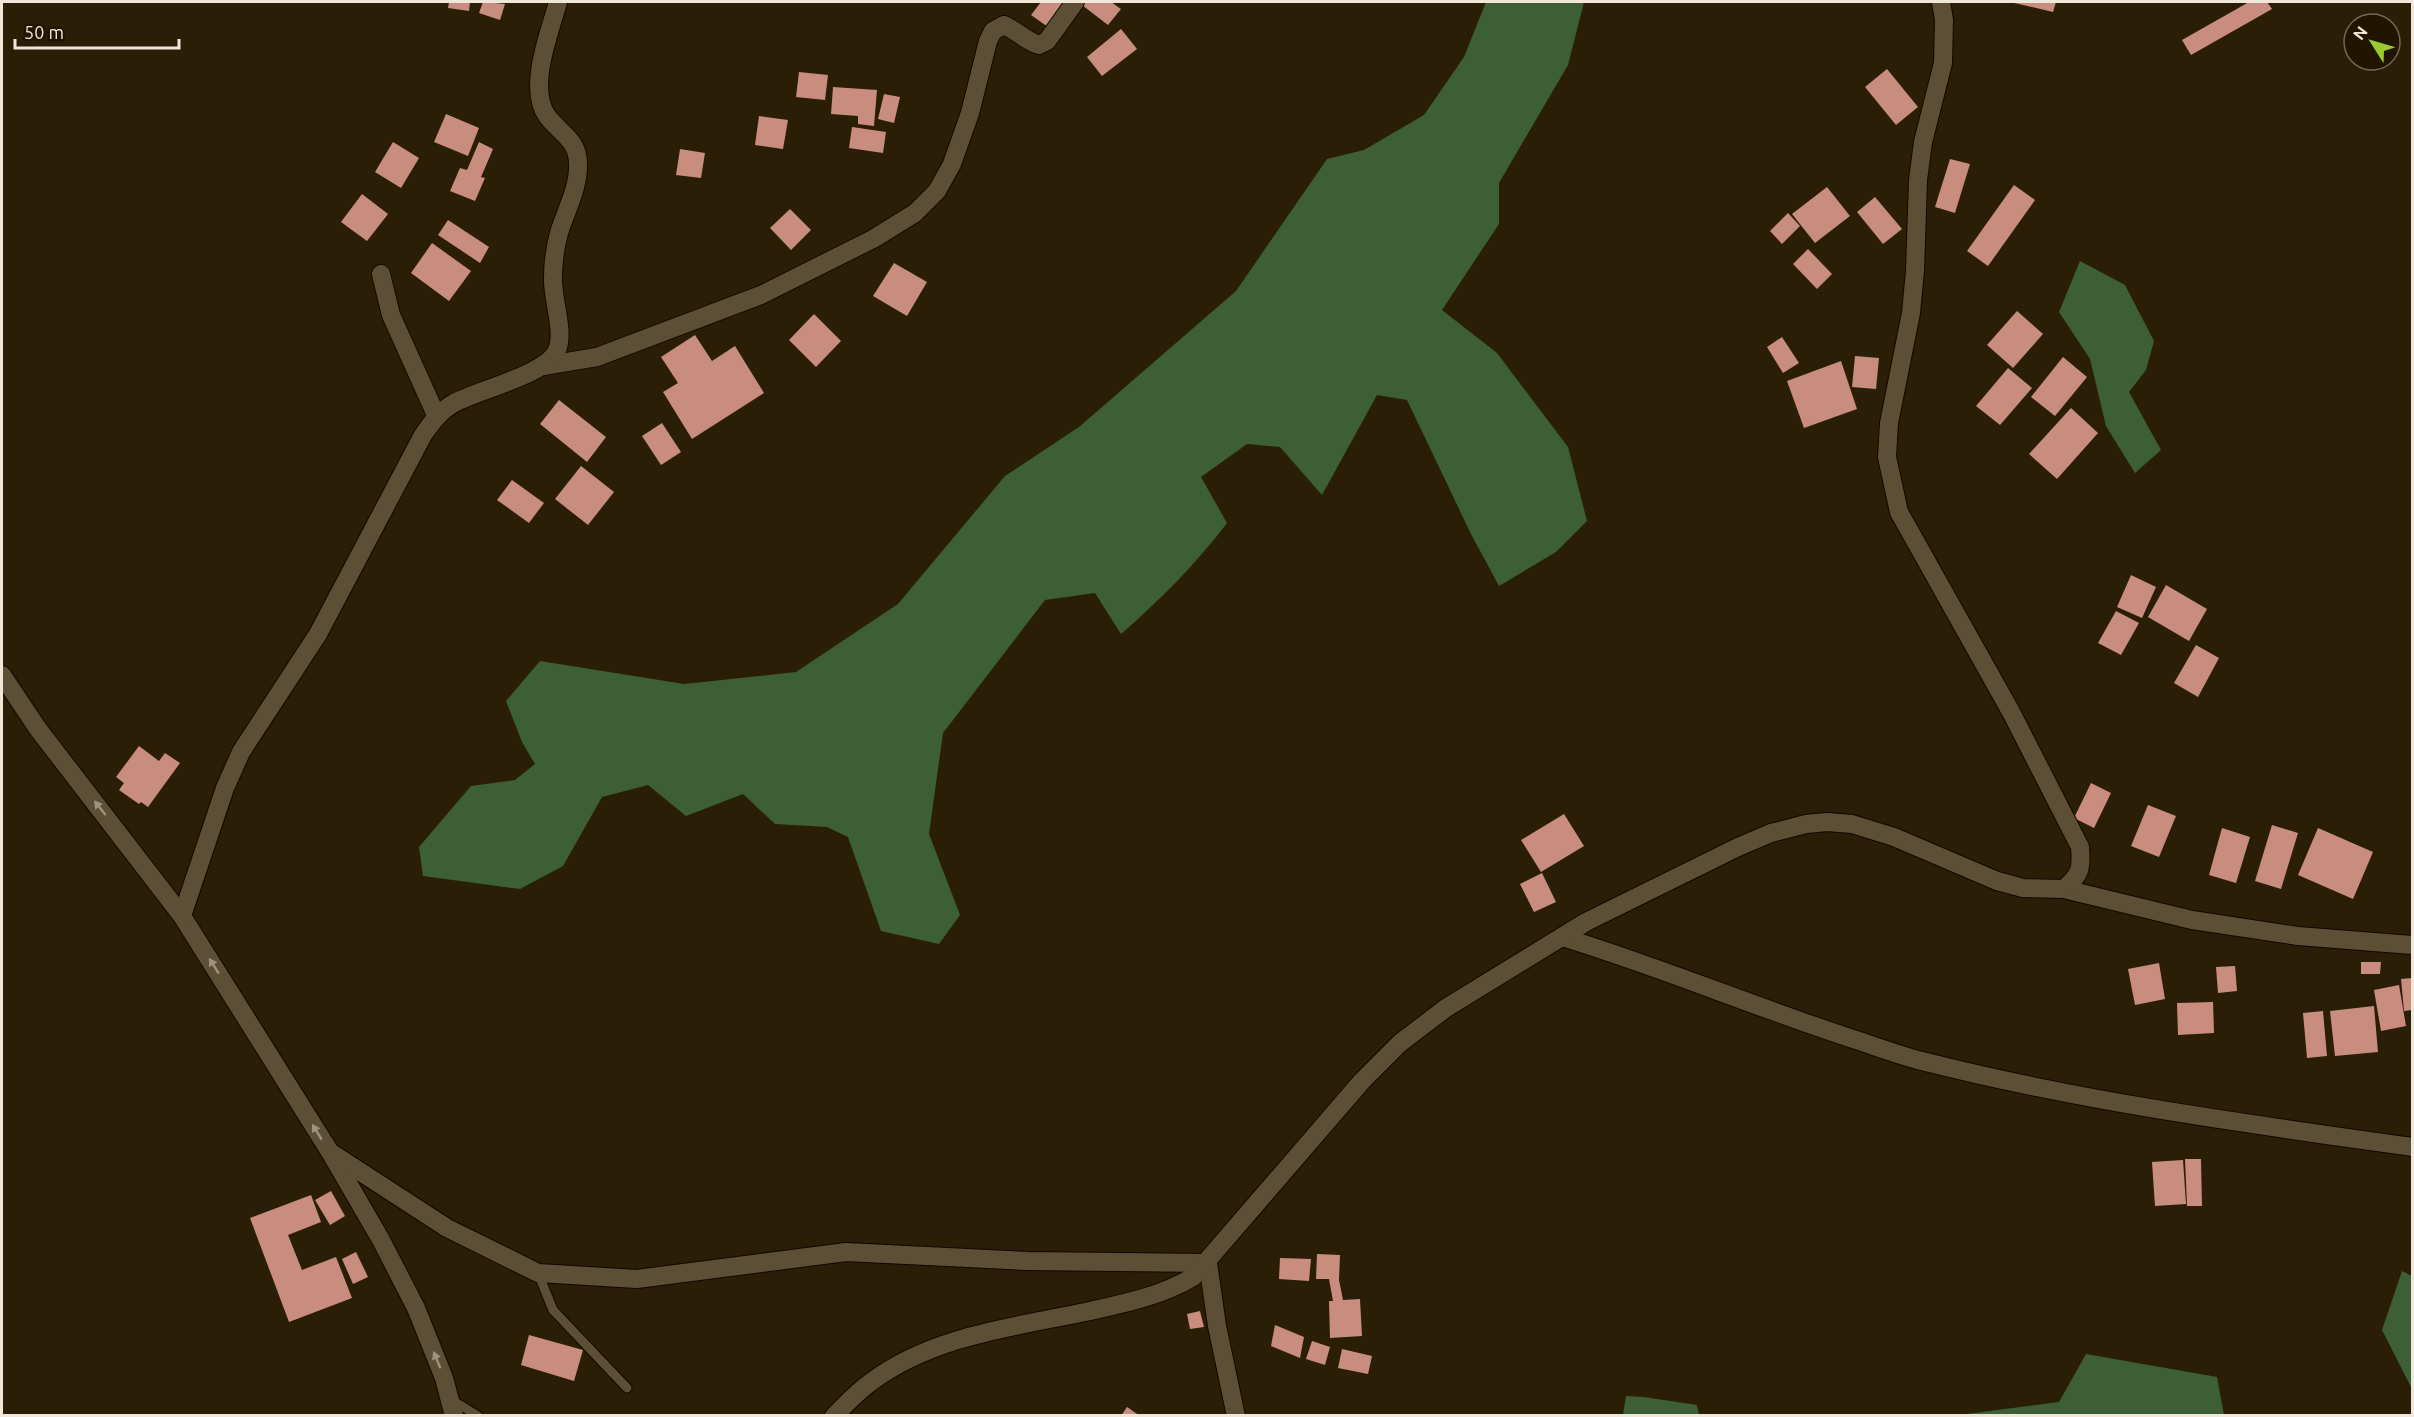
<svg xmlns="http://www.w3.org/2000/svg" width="2414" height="1417" font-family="Ubuntu,sans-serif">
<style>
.forest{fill:#3c5f36}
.building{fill:#c98d80}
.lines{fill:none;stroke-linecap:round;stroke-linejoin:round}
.lane-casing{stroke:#130700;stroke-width:11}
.street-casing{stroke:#130700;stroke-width:20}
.lane{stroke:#5d4f36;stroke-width:9}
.street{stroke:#5d4f36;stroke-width:18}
.oneway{fill:#9f937f}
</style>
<rect width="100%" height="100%" fill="#2b1e06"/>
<g class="forest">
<path d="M1486,2h98l-16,63 -69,118v41l-57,86 55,43 71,94 19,74 -31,31 -57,34 -28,-52 -64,-134 -30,-5 -55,100 -42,-48 -33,-3 -46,33 26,46c-31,41 -67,77 -106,111l-26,-41 -50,7 -102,133 -14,101 31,81 -21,29 -58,-13 -33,-94 -21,-10 -52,-3 -32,-30 -57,22 -38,-31 -46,12 -39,69 -43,23 -97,-13 -4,-29 52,-61 44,-6 20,-16 -13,-22 -16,-41 34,-40 144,23 112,-12 102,-68 107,-128 74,-49 157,-136 91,-132 37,-9 60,-35 40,-58z"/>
<polygon points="2080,261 2125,285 2154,341 2146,370 2129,392 2161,450 2135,473 2106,426 2090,359 2059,312"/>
<polygon points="2402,1271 2412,1276 2412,1389 2382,1330"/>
<polygon points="2086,1354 2217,1377 2224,1415 1959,1415 2059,1402"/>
<polygon points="1626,1396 1644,1397 1697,1405 1699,1415 1623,1415"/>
</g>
<g class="building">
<polygon points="449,2 470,2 469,11 448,8"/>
<polygon points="483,2 505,4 500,20 479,13"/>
<polygon points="1041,2 1067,2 1048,27 1031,15"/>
<polygon points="1078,2 1111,2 1121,9 1108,25"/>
<polygon points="2010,2 2056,2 2053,12"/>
<polygon points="2249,2 2267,2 2272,9 2191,55 2182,40"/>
<polygon points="1121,29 1137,49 1102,76 1087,57"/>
<polygon points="1887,69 1918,107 1896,125 1865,87"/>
<polygon points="799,72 828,75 825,100 796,97"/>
<polygon points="833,87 877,90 874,126 858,124 858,116 831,114"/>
<polygon points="884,94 900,97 894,123 878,119"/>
<polygon points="446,114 479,128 468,156 434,142"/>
<polygon points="759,116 788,120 783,149 755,145"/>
<polygon points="852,127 886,132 883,153 849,148"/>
<polygon points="393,142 419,158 401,188 375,172"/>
<polygon points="479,142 493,149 481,177 485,178 475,201 450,191 460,168 467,170"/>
<polygon points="680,149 705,153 701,178 676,175"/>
<polygon points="1950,159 1970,164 1955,213 1935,207"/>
<polygon points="2014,185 2035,200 1988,266 1967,251"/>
<polygon points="1827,187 1850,216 1815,243 1792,214"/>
<polygon points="362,194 388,214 367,241 341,222"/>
<polygon points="1875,197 1902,229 1883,244 1857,212"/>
<polygon points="790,209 811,230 791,250 770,228"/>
<polygon points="1788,213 1800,226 1782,244 1770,231"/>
<polygon points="448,220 489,247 480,263 438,235"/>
<polygon points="432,243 471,271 449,301 411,273"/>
<polygon points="1808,249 1832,274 1817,289 1793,264"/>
<polygon points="894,263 927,282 907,316 873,296"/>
<polygon points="2017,311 2043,334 2013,368 1987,345"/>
<polygon points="814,314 841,341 816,367 789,340"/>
<polygon points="695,335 712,361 735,346 764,393 692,439 663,392 678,383 661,357"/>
<polygon points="1782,337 1799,363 1783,373 1767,347"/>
<polygon points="1855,356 1879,358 1876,389 1852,387"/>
<polygon points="2063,357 2087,377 2055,416 2031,397"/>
<polygon points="1841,361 1857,409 1804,428 1787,381"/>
<polygon points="2008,368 2032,388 2000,425 1976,406"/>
<polygon points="559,400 606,437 587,462 540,424"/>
<polygon points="2071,408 2098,433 2057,479 2029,454"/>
<polygon points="662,423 681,452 661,465 642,436"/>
<polygon points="581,466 614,492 588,525 555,499"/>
<polygon points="512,480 544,503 529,523 497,500"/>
<polygon points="2131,575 2156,587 2142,618 2117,607"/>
<polygon points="2166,585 2207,609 2189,641 2148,617"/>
<polygon points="2116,611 2139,623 2121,655 2098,643"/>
<polygon points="2196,645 2219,658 2198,697 2174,683"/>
<polygon points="139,746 159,761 165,753 180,763 148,807 141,802 139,804 119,790 124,783 116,777"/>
<polygon points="2091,783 2111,793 2094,828 2074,818"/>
<polygon points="2148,805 2176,816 2159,857 2131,846"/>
<polygon points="1564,814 1584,846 1541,872 1521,840"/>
<polygon points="2272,825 2298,833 2281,889 2255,881"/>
<polygon points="2222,828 2250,837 2236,883 2209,875"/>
<polygon points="2318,828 2373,852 2353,899 2298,875"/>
<polygon points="1542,873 1556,902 1534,912 1520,884"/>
<polygon points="2361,962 2381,962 2380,974 2361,974"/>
<polygon points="2159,963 2165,999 2135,1005 2128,969"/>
<polygon points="2235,966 2237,991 2218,993 2216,967"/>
<polygon points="2412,978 2412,1010 2404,1011 2401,979"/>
<polygon points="2399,985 2406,1026 2381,1031 2374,990"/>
<polygon points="2213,1002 2214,1033 2178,1035 2177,1003"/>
<polygon points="2374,1006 2378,1052 2335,1056 2330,1011"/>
<polygon points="2323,1011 2327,1056 2307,1058 2303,1013"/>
<polygon points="2185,1159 2201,1159 2202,1206 2187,1206"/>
<polygon points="2183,1160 2186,1204 2155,1206 2152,1162"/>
<polygon points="331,1191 345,1216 330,1225 315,1200"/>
<polygon points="311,1195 321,1222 288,1235 302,1270 336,1257 352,1298 289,1322 250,1218"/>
<polygon points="356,1252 368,1277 353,1284 342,1259"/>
<polygon points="1317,1254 1340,1255 1339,1280 1343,1300 1360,1299 1362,1336 1330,1338 1329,1301 1333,1301 1329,1279 1316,1279"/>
<polygon points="1280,1258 1311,1259 1309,1281 1279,1279"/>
<polygon points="1200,1311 1204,1327 1190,1329 1187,1314"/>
<polygon points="1275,1325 1304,1337 1300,1358 1271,1346"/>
<polygon points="529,1335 583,1350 574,1381 521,1365"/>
<polygon points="1312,1341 1330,1347 1325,1365 1306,1359"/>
<polygon points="1342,1349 1372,1356 1368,1374 1338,1368"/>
<polygon points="1127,1407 1140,1416 1121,1416"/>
</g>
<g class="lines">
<defs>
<g id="lane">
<polyline points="538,1273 553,1310 627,1388"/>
<polyline points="452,1400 478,1416"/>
</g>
<g id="street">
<polyline points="381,274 391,315 436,415"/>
<path d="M543,366l54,-9 164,-62 112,-56 42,-26 22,-22 15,-27 18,-51 18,-72 5,-10 11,-6c13,6 22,16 35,20l8,-4 28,-39"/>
<polyline points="2,675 38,729 182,916 330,1152 381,1240 416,1308 444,1378 454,1416"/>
<polyline points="2064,889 2192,920 2298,936 2412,945"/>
<path d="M182,916l43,-128 16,-36 77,-118 105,-199c9,-13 17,-24 31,-32 24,-13 94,-29 103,-53 8,-18 -5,-52 -4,-72 0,-16 2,-30 6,-45 7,-23 20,-45 19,-70 0,-23 -19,-31 -31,-47 -20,-29 3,-84 11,-114"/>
<path d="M1562,937c98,30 193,70 291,102 22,7 45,16 69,22 161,41 326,63 490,86"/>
<polyline points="330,1152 447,1228 538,1273 637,1279 846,1252 1028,1261 1208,1263 1217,1326 1236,1416"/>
<path d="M834,1416c12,-12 23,-24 37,-34 63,-47 144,-55 219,-71 36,-8 71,-15 103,-34l169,-196 38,-38 46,-35 140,-86 152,-75 33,-14 35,-9 21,-2 25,2 42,13 103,44 26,7 41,1c16,-14 18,-20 16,-42l-69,-135 -112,-200 -12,-55 2,-34 22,-110 4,-42 3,-91 5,-38 20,-79 1,-43 -3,-18"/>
</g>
</defs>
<use href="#lane" class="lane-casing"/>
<use href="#street" class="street-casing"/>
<use href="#lane" class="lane"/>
<use href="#street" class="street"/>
</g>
<defs><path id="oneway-solid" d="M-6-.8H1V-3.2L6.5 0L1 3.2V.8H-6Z" transform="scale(1.5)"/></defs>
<g class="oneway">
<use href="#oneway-solid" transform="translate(100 808) rotate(-128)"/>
<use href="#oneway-solid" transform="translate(214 966) rotate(-122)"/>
<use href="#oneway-solid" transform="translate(317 1132) rotate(-121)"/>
<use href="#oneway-solid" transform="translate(437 1360) rotate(-112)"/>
</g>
<rect width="2414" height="1417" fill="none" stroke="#f0e7d9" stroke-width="6"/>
<g transform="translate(2372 42) rotate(307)"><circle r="28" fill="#211500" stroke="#746957" stroke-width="1.5"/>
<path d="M0-4.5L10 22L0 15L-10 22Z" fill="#9bcb33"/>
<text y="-9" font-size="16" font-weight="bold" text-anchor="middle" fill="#f0e7d9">N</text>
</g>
<path d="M15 39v9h164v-9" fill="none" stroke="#f0e7d9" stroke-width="3"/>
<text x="24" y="39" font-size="18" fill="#f0e7d9" stroke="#211500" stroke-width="4.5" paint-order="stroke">50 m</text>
</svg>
